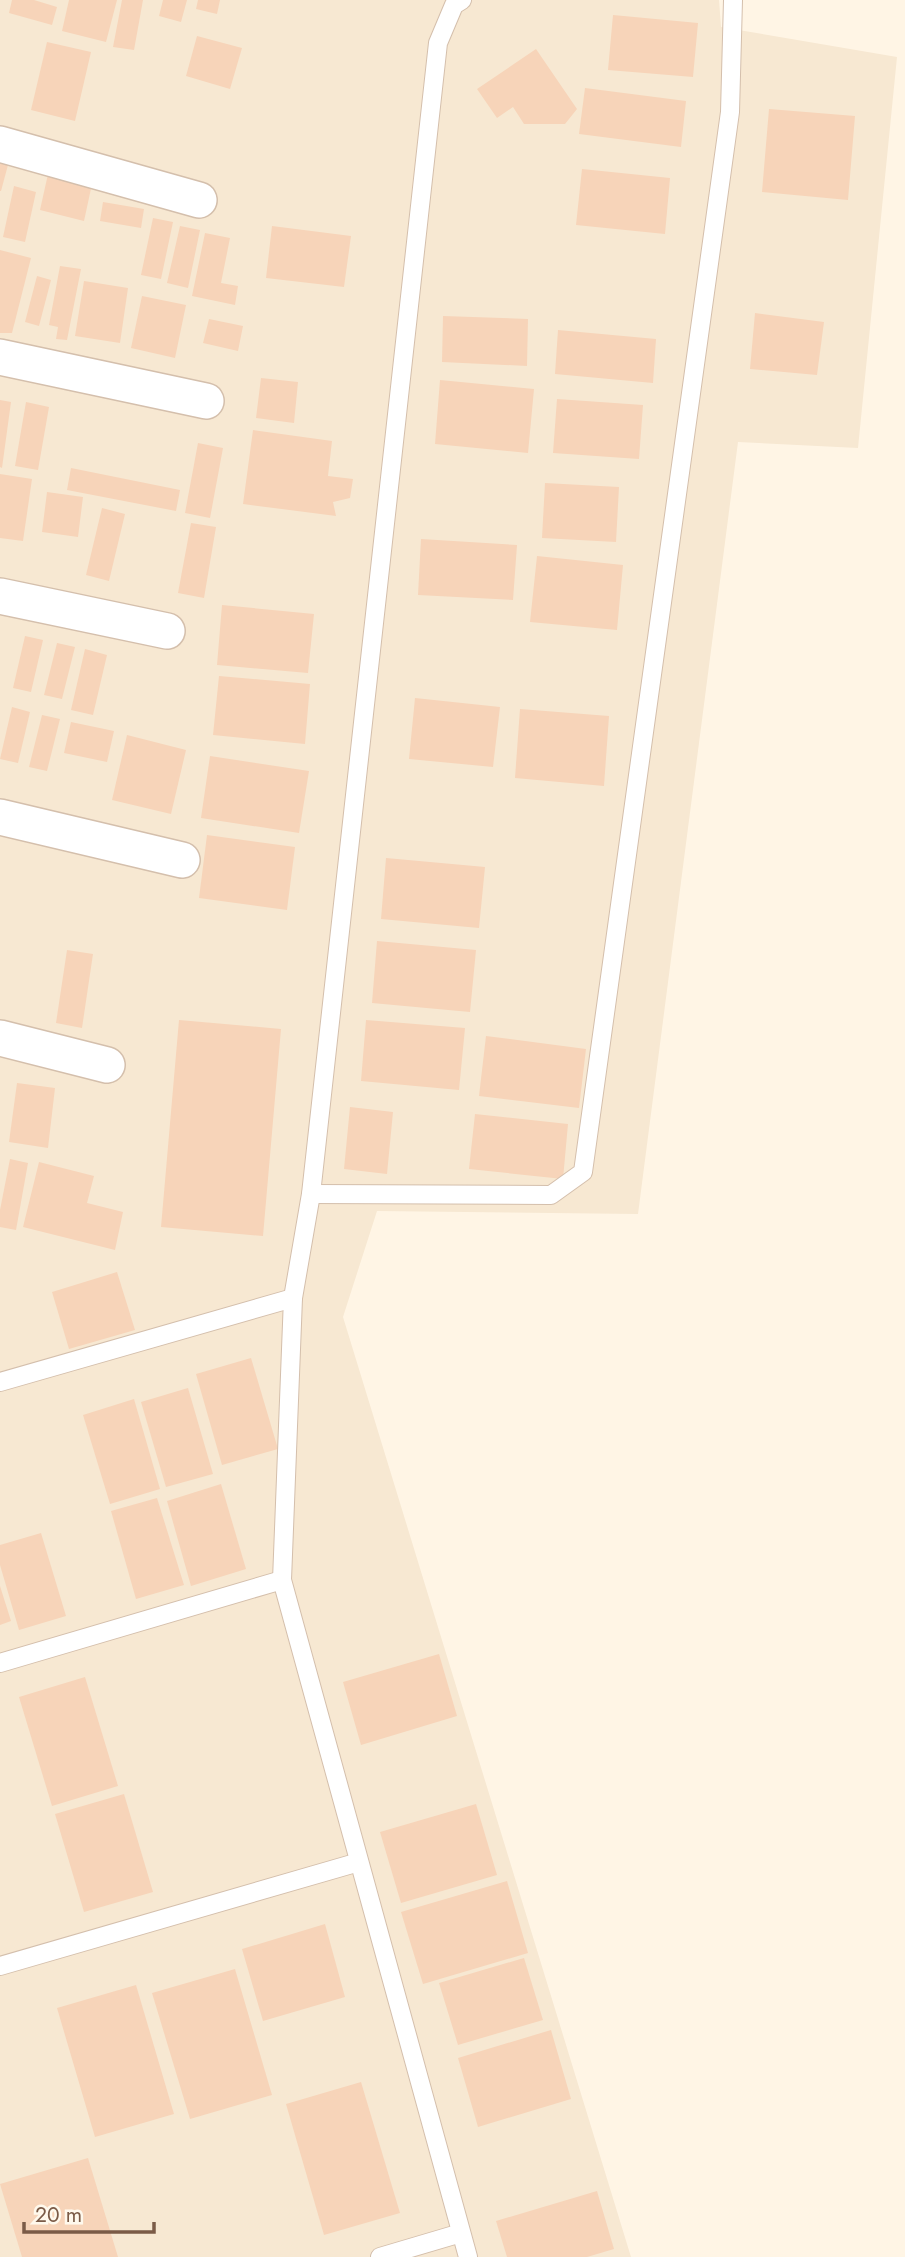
<svg xmlns="http://www.w3.org/2000/svg" width="905" height="2257" font-family="Jost,sans-serif">
<style>
.residential{fill:#f7e8d2}
.building{fill:#f7d4b9}
.lines{fill:none;stroke-linecap:round;stroke-linejoin:round}
.service-casing{stroke:#d4bfac;stroke-width:20}
.minor-casing{stroke:#d4bfac;stroke-width:38}
.service{stroke:#fff;stroke-width:18}
.minor{stroke:#fff;stroke-width:35}
</style>
<rect width="100%" height="100%" fill="#fff5e5"/>
<polygon class="residential" points="0,0 719,0 721,27 897,57 858,448 738,442 638,1214 377,1211 343,1317 631,2257 0,2257"/>
<g class="building">
<polygon points="12,0 34,0 57,7 52,25 9,13"/>
<polygon points="69,0 117,0 106,42 62,31"/>
<polygon points="122,0 143,0 134,50 113,47"/>
<polygon points="163,0 187,0 181,22 159,16"/>
<polygon points="198,0 220,0 217,14 196,9"/>
<polygon points="613,15 698,23 693,77 608,70"/>
<polygon points="197,36 242,48 230,89 186,76"/>
<polygon points="47,42 91,52 75,121 31,110"/>
<polygon points="536,49 577,109 565,124 524,124 513,107 497,118 477,89"/>
<polygon points="585,88 686,101 681,147 579,134"/>
<polygon points="769,109 855,116 848,200 762,192"/>
<polygon points="0,163 8,165 1,191 0,191"/>
<polygon points="582,169 670,178 665,234 576,225"/>
<polygon points="48,174 92,184 84,221 40,210"/>
<polygon points="14,186 36,192 25,242 3,237"/>
<polygon points="103,202 144,209 141,228 100,221"/>
<polygon points="153,218 173,222 161,279 141,275"/>
<polygon points="180,226 200,230 188,288 167,283"/>
<polygon points="272,226 351,236 344,287 266,278"/>
<polygon points="205,233 230,238 221,283 238,286 235,305 192,296"/>
<polygon points="0,250 31,258 12,333 0,333"/>
<polygon points="60,266 81,269 67,340 56,339 58,327 49,325"/>
<polygon points="37,276 51,280 39,326 25,322"/>
<polygon points="84,281 128,288 120,343 75,336"/>
<polygon points="142,296 186,305 175,358 131,348"/>
<polygon points="755,313 824,322 817,375 750,369"/>
<polygon points="443,316 528,319 527,366 442,362"/>
<polygon points="209,319 243,326 238,351 203,343"/>
<polygon points="558,330 656,339 653,383 555,374"/>
<polygon points="261,378 298,382 294,423 256,418"/>
<polygon points="440,380 534,389 528,453 435,444"/>
<polygon points="557,399 643,405 639,459 553,453"/>
<polygon points="0,400 11,402 2,468 0,467"/>
<polygon points="26,402 49,407 38,470 15,466"/>
<polygon points="253,430 332,441 328,476 353,479 350,498 333,502 336,516 243,504"/>
<polygon points="198,443 223,448 210,518 185,513"/>
<polygon points="71,468 180,490 176,511 67,490"/>
<polygon points="0,474 32,479 23,541 0,538"/>
<polygon points="545,483 619,487 616,542 542,538"/>
<polygon points="47,492 83,497 78,537 42,532"/>
<polygon points="102,508 125,514 109,581 86,575"/>
<polygon points="191,523 216,527 204,598 178,593"/>
<polygon points="421,539 517,545 513,600 418,595"/>
<polygon points="537,556 623,565 617,630 530,622"/>
<polygon points="222,605 314,614 308,673 217,665"/>
<polygon points="25,636 43,640 31,692 13,688"/>
<polygon points="57,643 75,647 62,699 44,695"/>
<polygon points="85,649 107,655 93,715 71,710"/>
<polygon points="219,676 310,684 305,744 213,735"/>
<polygon points="415,698 500,707 493,767 409,759"/>
<polygon points="12,707 30,712 18,763 0,759"/>
<polygon points="520,709 609,716 604,786 515,778"/>
<polygon points="42,715 60,719 47,771 29,767"/>
<polygon points="71,722 114,731 107,762 64,753"/>
<polygon points="127,735 186,750 171,814 112,800"/>
<polygon points="210,756 309,771 299,833 201,818"/>
<polygon points="207,835 295,847 287,910 199,898"/>
<polygon points="386,858 485,867 479,928 381,919"/>
<polygon points="377,941 476,950 470,1012 372,1003"/>
<polygon points="67,950 93,954 82,1028 56,1023"/>
<polygon points="179,1020 281,1029 263,1236 161,1227"/>
<polygon points="366,1020 465,1028 459,1090 361,1081"/>
<polygon points="486,1036 586,1049 579,1108 479,1096"/>
<polygon points="17,1083 55,1088 48,1148 9,1142"/>
<polygon points="350,1107 393,1112 387,1174 344,1169"/>
<polygon points="475,1114 568,1124 563,1179 469,1169"/>
<polygon points="10,1159 28,1163 16,1230 0,1227 0,1210"/>
<polygon points="39,1162 94,1176 87,1203 123,1212 115,1250 23,1227"/>
<polygon points="117,1272 135,1330 69,1349 52,1292"/>
<polygon points="251,1358 278,1449 222,1465 196,1374"/>
<polygon points="188,1388 213,1474 166,1487 141,1402"/>
<polygon points="134,1399 160,1489 110,1504 83,1415"/>
<polygon points="221,1484 246,1569 191,1586 167,1501"/>
<polygon points="157,1498 184,1585 136,1599 111,1511"/>
<polygon points="41,1533 66,1616 19,1630 0,1565 0,1545"/>
<polygon points="0,1586 11,1621 0,1625"/>
<polygon points="439,1654 457,1716 361,1745 343,1682"/>
<polygon points="85,1677 118,1786 52,1806 19,1697"/>
<polygon points="124,1794 153,1892 84,1912 55,1814"/>
<polygon points="476,1804 497,1875 401,1903 380,1832"/>
<polygon points="507,1881 528,1953 423,1984 401,1912"/>
<polygon points="325,1924 345,1997 263,2021 242,1949"/>
<polygon points="524,1958 543,2020 458,2045 439,1983"/>
<polygon points="235,1969 272,2095 190,2119 152,1993"/>
<polygon points="136,1985 174,2114 95,2137 57,2008"/>
<polygon points="551,2030 571,2099 478,2127 458,2058"/>
<polygon points="361,2082 400,2213 324,2235 286,2104"/>
<polygon points="88,2158 118,2257 22,2257 0,2184"/>
<polygon points="597,2191 614,2249 587,2257 507,2257 496,2221"/>
</g>
<g class="lines">
<defs>
<g id="service">
<polyline points="462,0 454,5 438,43 311,1194 293,1298 282,1580 468,2257"/>
<polyline points="311,1194 551,1195 583,1172 730,112 733,0"/>
<polyline points="0,1382 293,1298"/>
<polyline points="0,1663 282,1580"/>
<polyline points="0,1966 359,1862"/>
<polyline points="380,2257 461,2233"/>
</g>
<g id="minor">
<polyline points="0,144 199,200"/>
<polyline points="0,357 206,401"/>
<polyline points="0,596 167,631"/>
<polyline points="0,817 182,860"/>
<polyline points="0,1038 107,1065"/>
</g>
</defs>
<use href="#service" class="service-casing"/>
<use href="#minor" class="minor-casing"/>
<use href="#service" class="service"/>
<use href="#minor" class="minor"/>
</g>
<path d="M24 2222v10h130v-10" fill="none" stroke="#7b5b47" stroke-width="3.5"/>
<text x="35" y="2222" font-size="21" fill="#7b5b47" stroke="#fff9ed" stroke-width="5" paint-order="stroke">20 m</text>
</svg>
